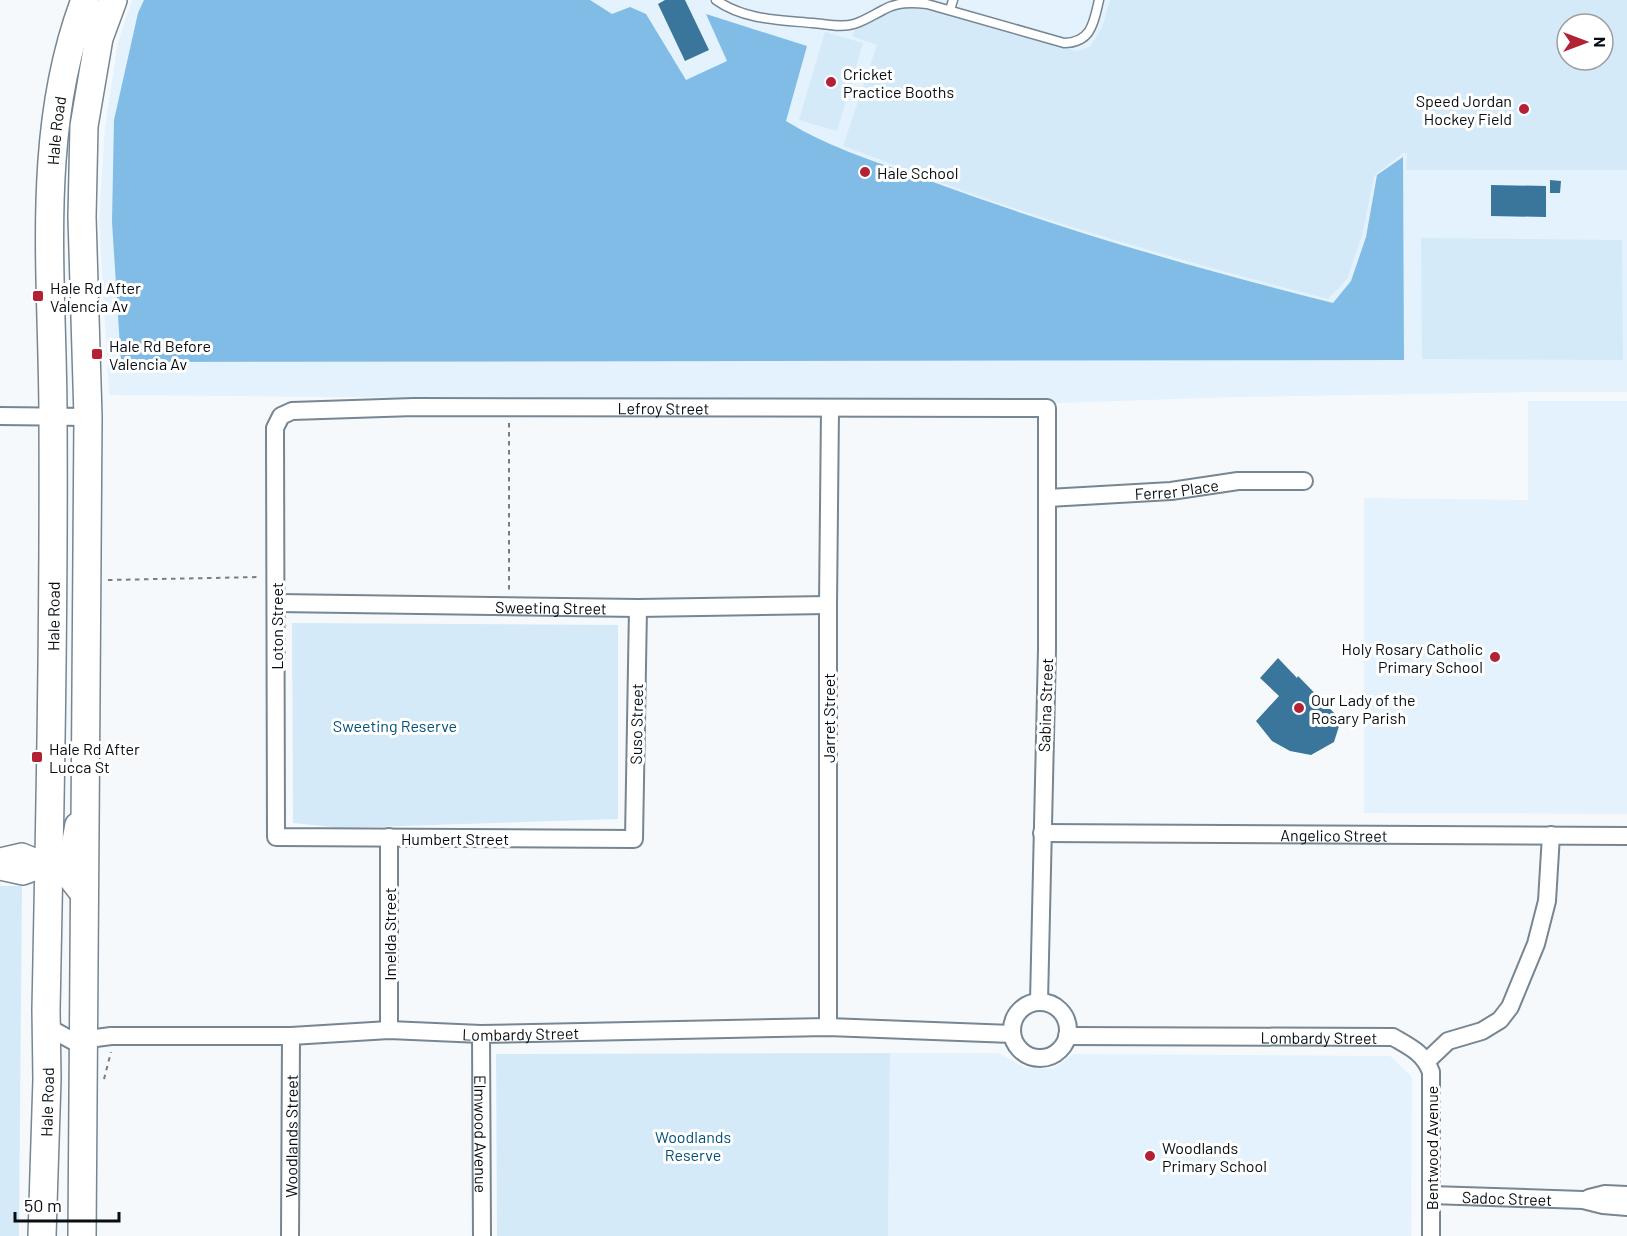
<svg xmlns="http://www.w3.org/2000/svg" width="1627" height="1236" font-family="Barlow,sans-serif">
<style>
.built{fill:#e3f2fd;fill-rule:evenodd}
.green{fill:#d4eaf9;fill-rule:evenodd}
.forest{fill:#80bce5}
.building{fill:#3a759b}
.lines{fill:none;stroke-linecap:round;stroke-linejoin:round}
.service-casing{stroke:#768692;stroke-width:11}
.minor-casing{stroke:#768692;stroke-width:20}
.tertiary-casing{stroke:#768692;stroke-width:24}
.primary-casing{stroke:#768692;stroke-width:30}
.path{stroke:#797d81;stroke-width:2;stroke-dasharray:4.5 4.5;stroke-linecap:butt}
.service{stroke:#fff;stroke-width:8}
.minor{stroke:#fff;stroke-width:16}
.tertiary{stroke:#fff;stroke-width:21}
.primary{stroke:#fff;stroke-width:27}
.poi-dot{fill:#b32135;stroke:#fff;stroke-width:2}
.labels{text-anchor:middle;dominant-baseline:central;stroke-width:6;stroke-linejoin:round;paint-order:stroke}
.poi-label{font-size:16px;fill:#070d11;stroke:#fff;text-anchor:start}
.street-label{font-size:16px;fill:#070d11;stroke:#fff}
.park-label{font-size:16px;fill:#025078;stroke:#fff}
</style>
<rect width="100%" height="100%" fill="#f6f9fc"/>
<g class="built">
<path d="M132,0h1495v392h-83l-308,5 -177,6 -950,-8 -10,-177 6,-92 13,-84zM1567,24h36v36h-36z"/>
<polygon points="1528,401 1627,401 1627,814 1364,813 1364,498 1528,500"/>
<polygon points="890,1053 998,1053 1026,1068 1053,1069 1073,1054 1390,1056 1412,1077 1411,1236 888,1236"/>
</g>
<g class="green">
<path d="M1110,0h517v170h-221l1,-17h-4l-29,23 -12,60 -15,43 -19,20c-115,-30 -231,-62 -344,-101 -47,-16 -94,-35 -141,-52l34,-101 -25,-9 4,-8 47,-21 32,4 142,40 13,-4 12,-19zM1567,24h36v36h-36z"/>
<polygon points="825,32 863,43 837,131 799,120"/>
<polygon points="1421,238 1622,240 1623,360 1422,359"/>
<polygon points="292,623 618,625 618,819 342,828 293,823"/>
<polygon points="0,886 22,886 19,1236 0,1236"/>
<polygon points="890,1053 888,1236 497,1236 496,1054"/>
</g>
<path class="forest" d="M144,0h446l22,14 18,-7 16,7 40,66 41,-19 -21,-47 101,32 -21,75c45,28 97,43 147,61 131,48 264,87 400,121l18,-22 15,-44 11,-62 26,-18 1,203 -1283,2 -9,-140 2,-102 24,-107z"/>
<g class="building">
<polygon points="665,0 685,0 709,50 685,61 658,4"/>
<polygon points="1550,180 1561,181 1560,193 1550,193"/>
<polygon points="1491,185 1546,186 1546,217 1491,216"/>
<polygon points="1278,658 1297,678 1298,676 1341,720 1334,742 1311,755 1290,751 1272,741 1256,721 1279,696 1260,678"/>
</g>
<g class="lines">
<defs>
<g id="service">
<path d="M716,0c28,20 64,20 97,23 13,1 28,5 41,1 10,-3 19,-9 29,-14 14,-8 28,-8 44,-6l137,39c28,0 30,-22 35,-43"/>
<polyline points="950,10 953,0"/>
</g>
<g id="minor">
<polyline points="0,416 88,417"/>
<path id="s1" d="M1048,498l123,-7 67,-10h66"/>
<path id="s2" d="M277,603l361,5 190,-3"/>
<path id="s3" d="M638,608l-4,231 -358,-2 -1,-409 6,-12 11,-5 122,-4 633,1v241l-8,353"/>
<path id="s4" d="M1042,833l585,3"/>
<polyline points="389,837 389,1030"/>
<circle cx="1040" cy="1030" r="28"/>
<path id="s5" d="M48,1016l5,14 20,11 38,-5h180l98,-6 92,4 347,-7 184,7"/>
<polyline points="828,1027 828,605 830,409"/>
<path id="s6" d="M481,1034l1,202"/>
<path id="s7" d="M1067,1036l326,1c17,10 31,16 38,35v164"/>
<polyline points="1427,1061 1448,1041 1482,1031 1500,1020 1510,1007 1536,944 1547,901 1551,835"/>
<path id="s8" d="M1431,1195l152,5 20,5 24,2"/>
<polyline points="1589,1198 1605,1194 1627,1195"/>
<path id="s9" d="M290,1236l1,-200"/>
</g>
<g id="tertiary">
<polyline points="0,859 22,854 49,865 66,875 84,898"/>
<polyline points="0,869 23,874 67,858 71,852 76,824"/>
</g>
<g id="primary">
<path id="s10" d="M42,1236l5,-157 -1,-69c4,-197 8,-394 7,-591 0,-140 -19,-285 32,-419"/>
<polyline points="82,1236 88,417 82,217 84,126 99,38 113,0"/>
</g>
</defs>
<use href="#service" class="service-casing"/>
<use href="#minor" class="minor-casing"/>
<use href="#tertiary" class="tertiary-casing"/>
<use href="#primary" class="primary-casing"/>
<g class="path">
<polyline points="509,423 509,592"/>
<polyline points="108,580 261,577"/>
<polyline points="104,1079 111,1052"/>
</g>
<use href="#service" class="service"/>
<use href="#minor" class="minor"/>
<use href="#tertiary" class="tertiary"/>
<use href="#primary" class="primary"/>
</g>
<g class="poi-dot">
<circle cx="831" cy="82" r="6"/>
<circle cx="1524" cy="109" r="6"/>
<circle cx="865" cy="172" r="6"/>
<rect x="32" y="290" width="12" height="12" rx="3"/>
<rect x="91" y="348" width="12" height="12" rx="3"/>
<circle cx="1495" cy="657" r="6"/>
<circle cx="1299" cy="708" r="6"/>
<rect x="31" y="751" width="12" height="12" rx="3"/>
<circle cx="1150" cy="1156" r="6"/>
</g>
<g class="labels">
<g class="poi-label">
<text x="843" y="73">Cricket<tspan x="843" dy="18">Practice Booths</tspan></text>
<text x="1512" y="100" text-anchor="end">Speed Jordan<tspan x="1512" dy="18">Hockey Field</tspan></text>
<text x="877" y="172">Hale School</text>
<text x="50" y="287">Hale Rd After<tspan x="50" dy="18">Valencia Av</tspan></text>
<text x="109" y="345">Hale Rd Before<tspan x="109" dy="18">Valencia Av</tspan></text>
<text x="1483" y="648" text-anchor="end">Holy Rosary Catholic<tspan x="1483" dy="18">Primary School</tspan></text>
<text x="1311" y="699">Our Lady of the<tspan x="1311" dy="18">Rosary Parish</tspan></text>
<text x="49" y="748">Hale Rd After<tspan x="49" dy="18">Lucca St</tspan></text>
<text x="1162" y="1147">Woodlands<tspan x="1162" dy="18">Primary School</tspan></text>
</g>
<g class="street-label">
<text stroke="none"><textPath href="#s10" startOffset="1106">Hale Road</textPath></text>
<text stroke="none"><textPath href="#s3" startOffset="1395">Lefroy Street</textPath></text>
<text stroke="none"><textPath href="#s1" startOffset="129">Ferrer Place</textPath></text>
<text stroke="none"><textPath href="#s2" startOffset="274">Sweeting Street</textPath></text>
<text stroke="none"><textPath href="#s10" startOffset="620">Hale Road</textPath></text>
<text transform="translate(276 626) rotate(-90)">Loton Street</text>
<text transform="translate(1045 705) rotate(-88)">Sabina Street</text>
<text transform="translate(828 718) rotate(-90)">Jarret Street</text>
<text transform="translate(636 724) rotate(-89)">Suso Street</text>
<text stroke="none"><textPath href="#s4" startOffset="292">Angelico Street</textPath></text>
<text x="455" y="838">Humbert Street</text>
<text transform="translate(389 934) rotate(-90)">Imelda Street</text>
<text stroke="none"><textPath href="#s5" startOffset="486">Lombardy Street</textPath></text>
<text stroke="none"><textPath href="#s7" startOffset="252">Lombardy Street</textPath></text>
<text stroke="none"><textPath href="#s10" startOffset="134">Hale Road</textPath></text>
<text stroke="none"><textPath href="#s6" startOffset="100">Elmwood Avenue</textPath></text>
<text stroke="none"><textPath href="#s9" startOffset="100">Woodlands Street</textPath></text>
<text transform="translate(1431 1148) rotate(-90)">Bentwood Avenue</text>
<text stroke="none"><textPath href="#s8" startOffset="76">Sadoc Street</textPath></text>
</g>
<g class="park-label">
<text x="395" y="725">Sweeting Reserve</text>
<text x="693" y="1136">Woodlands<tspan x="693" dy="18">Reserve</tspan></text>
</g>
</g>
<g transform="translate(1585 42) rotate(90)"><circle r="28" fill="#ffffff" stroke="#9c9ea0" stroke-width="1.5"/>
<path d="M0-4.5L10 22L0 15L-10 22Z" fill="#b32135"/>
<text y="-9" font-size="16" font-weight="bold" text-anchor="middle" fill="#070d11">N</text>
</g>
<path d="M15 1212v9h104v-9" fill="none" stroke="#070d11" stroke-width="3"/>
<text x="24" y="1212" font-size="18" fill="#070d11" stroke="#ffffff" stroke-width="4.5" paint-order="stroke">50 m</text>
</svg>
